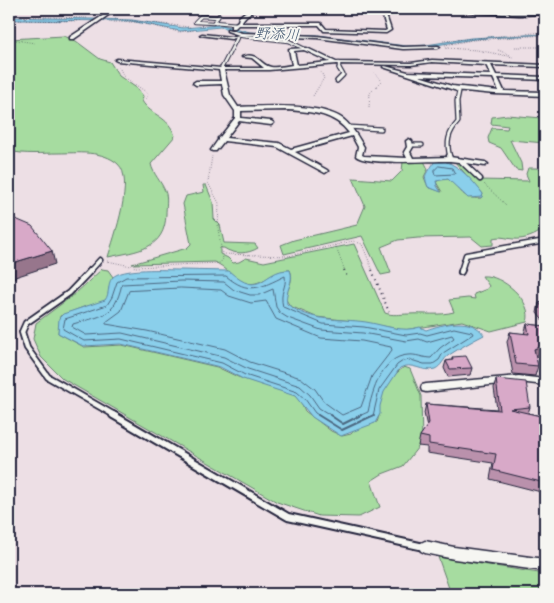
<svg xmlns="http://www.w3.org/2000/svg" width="554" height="603" font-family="'Comic Neue','Klee One',sans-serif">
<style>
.green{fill:#a6dca0;stroke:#647f6e}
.water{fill:#8acfeb;stroke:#608aa5}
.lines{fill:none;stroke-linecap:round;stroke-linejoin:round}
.shore-far1{stroke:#4c6781;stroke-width:1}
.shore{stroke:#4c6781;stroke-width:2}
.lane-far4-casing{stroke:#22223b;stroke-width:4.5}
.lane-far3-casing{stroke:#22223b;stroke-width:5.5}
.lane-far2-casing{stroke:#22223b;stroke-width:7}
.lane-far1-casing{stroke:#22223b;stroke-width:8}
.lane-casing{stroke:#22223b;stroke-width:10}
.street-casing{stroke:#22223b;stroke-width:3}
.path-far1{stroke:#22223b;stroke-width:1;stroke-dasharray:0.5 2;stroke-linecap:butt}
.path{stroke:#22223b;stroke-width:2;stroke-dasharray:1 4;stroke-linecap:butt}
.lane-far4{stroke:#f6f6f2;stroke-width:2.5}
.lane-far3{stroke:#f6f6f2;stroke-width:3}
.lane-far2{stroke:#f6f6f2;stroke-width:4}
.lane-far1{stroke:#f6f6f2;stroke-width:4.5}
.lane{stroke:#f6f6f2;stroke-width:6}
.street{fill:#f6f6f2;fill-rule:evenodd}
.wall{fill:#ba91ac;stroke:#22223b}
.shaded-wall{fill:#97768c;stroke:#22223b}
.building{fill:#d8a9c8;stroke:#22223b}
.labels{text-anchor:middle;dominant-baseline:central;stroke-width:4;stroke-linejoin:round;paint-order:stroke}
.far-water-label{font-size:15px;font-style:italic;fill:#415670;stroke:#f6f6f2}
</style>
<rect width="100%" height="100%" fill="#eddfe5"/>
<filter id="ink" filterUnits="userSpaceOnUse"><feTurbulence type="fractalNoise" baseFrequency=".02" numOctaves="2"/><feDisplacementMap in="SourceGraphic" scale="10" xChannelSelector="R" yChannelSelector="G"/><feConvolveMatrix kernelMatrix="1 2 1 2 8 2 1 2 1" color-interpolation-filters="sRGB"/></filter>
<g filter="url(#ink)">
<g class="green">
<path d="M64,36l12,5 24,18 10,3 9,14 19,13 5,7 -1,5c10,16 26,14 33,35l-24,28c2,10 10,17 14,27 3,6 1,16 1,23 -1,36 -29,37 -58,43 6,-20 27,-78 10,-93 -15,-14 -41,-11 -59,-11 -17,0 -33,2 -50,-2v-112z"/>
<polygon points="507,115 542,118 545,123 545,143 510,140 521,163 522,171 516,170 501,148 489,143 488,138 492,128 507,129 508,126 491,124 492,117"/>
<path d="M424,161l4,8 -4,8 4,10 14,5 -6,-10 5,-3h8c14,11 12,21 32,19l2,-4 -29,-33 6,1 18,18 51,1 -3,-7 2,-6h9l8,5v56c-10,6 -19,11 -32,10 -8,-1 -12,-3 -20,-1v7l-11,1 -11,-9 -53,1 -20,2 -17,7 10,26 -10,2 -19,-39 -78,18 -3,-9 13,-5 63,-15 8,-19 -12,-28 39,3 10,-10 1,-9z"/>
<path d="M203,185h3l7,17 1,17 6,6 4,18 31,1 3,4c-10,6 -24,7 -34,0h-4v6l8,4 5,5 6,-1 7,-4 18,4 90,-18 31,69c8,3 15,1 24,1 16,-1 29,2 45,-2l-5,-12 19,-2 7,1 -1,-5 13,-5 2,-3 -7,-10c20,-2 52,26 45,46l-36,9 -29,-10 -58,9 -42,-8 -46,-5 -26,-11 -5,-8c2,-8 10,-19 5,-28 -18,-1 -30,21 -49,11 -10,-6 -16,-14 -26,-19l-83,2 55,-16 4,-4 -8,-40 3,-8 18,-4z"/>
<path d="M102,269l6,1 5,7 -5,21 -9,7 -13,1 -26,10 -2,17 26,14 38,-2 95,22 21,10 56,18 7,7 4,9 26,20 11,5 9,-2 5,-6 21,-6c4,-9 1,-16 4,-25 4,-11 13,-23 23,-30l6,2 11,27 1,46 -19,24 -21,8 -11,7 9,26 -21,10 -40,-1 -42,-14 -214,-123 -22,-22 -8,-18 3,-16 40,-30z"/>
<polygon points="438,557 545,574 545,594 451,594"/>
</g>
<g class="water">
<polygon points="9,17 132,20 183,28 222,25 250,32 318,35 406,46 426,45 471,38 545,34 474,39 430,46 408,47 325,37 248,33 220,27 180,31 131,21 19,20 9,19"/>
<path d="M444,158l2,4c13,3 29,21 37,32l-1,3 -14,1 -20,-19 -12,2 1,5 4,6 -13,-5c-6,-16 0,-12 6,-25l8,-1z"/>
<path d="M181,270l48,1c33,30 33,-2 61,-1 5,12 -6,21 -3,34 26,19 51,14 79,18 19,3 36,11 54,5l6,3c17,-6 46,-14 58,5 -12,6 -24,13 -35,20 -6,4 -7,11 -14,14 -13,4 -23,-8 -35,-1l-16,24 -4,14v8l-5,9 -34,13 -29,-19 -17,-21 -52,-17 -23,-12 -99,-23 -38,2 -25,-13 1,-15 4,-4 42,-14c5,-6 2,-16 7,-22 9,-11 54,-8 69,-8z"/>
</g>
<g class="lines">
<g class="shore-far1">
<polygon points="439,166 452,168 455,174 435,175 434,171"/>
<polygon points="181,288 221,290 229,296 251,303 266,301 276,319 321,338 362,341 391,347 392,350 372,376 361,407 342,415 324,402 315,389 301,378 250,362 225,349 147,331 106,324 106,322 121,311 129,291"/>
<path d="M320,416l-5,-3 -10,-14 -8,-7 -52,-17 -23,-12 -101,-24 -37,2 -21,-12 2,-10 42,-14 5,-8 5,-15 9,-5 100,-1c23,19 34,12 59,0 2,12 -6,15 -2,31l40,17 41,3 42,8 14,-2 7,2 27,-7 18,4 1,2 -30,19 -4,7 -6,4h-9l-13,-4 -8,1 -6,4 -18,25 -6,26"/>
<path d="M332,416l-13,-8 -9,-13 -10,-9 -52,-17 -24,-12 -102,-24 -36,2 -14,-8 1,-3c30,-9 41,-6 49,-40l59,-3 43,1 10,8 16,5h9l14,-6 3,18 4,6 8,5 33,12 42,3 43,8 13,-2 8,3 25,-7 2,3 -14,10 -9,10c-8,0 -15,-4 -23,-3 -26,1 -36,37 -40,57l-9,4"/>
</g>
<g class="shore">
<polyline points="318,415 342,430 374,415"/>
<polyline points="330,415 343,424 361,415"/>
</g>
<defs>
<g id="lane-far4">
<polygon points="201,16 218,17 213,23 195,22"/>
<polyline points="218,17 219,15"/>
<polyline points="214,22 237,24"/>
<polyline points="242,36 289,41 305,49"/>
<polyline points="339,63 339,69"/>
<polyline points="221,69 237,38"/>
</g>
<g id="lane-far3">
<polyline points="337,81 343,75 339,68"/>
<polyline points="347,127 381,129"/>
<polyline points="410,145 422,145"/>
<path d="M450,157c-4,-14 -2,-24 8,-35l-1,-21 2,-10 -5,-3"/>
</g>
<g id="lane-far2">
<polyline points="449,156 450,159"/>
<polyline points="461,161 480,179"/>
<polyline points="90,271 100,260"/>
<polyline points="461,271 466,255 545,241"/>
</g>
<g id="lane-far1">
<polyline points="91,270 69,293 26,323 22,332 27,348 48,377 116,416"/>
<polyline points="461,272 462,270"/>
</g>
<polyline id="lane" points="113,415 288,517 424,547"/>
<g id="street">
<polygon points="113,9 117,9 74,39 70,39 70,37"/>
<path d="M252,9h5c-8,5 -11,5 -16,14h80l5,6 59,2 2,-1 -5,-16 9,-2 2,1 -7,2 5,15 -5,3 -62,-2 -5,-6h-81l-3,3h-4v-2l7,-5 1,-4 6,-5z"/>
<polygon points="330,9 450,9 519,13 545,12 545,14 519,15 450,11 332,10"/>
<polygon points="227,29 242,33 317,36 403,47 438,46 440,47 438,48 403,49 317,38 246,35 231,39 200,35 202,34 231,37 239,35 227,31"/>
<path d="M307,48l29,14 75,1 21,-3 113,5v2l-54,-2 5,10 49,2v3l-47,-2 6,13 41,1v4l-50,-2 -41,-4 -71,-23 2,-1 23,6 83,3 -5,-10 -54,-3 -21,3 -74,-1 -68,6h-45l6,25 8,12c27,-1 83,-4 105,12 9,7 15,18 21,28l-2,8 2,1 43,2 -3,-6 3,-5 -1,-6 3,-2 3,2 1,6 -3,5 3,6 37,-1 35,5 3,2 -3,2c-12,-2 -24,-4 -35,-5 -19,-1 -82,5 -94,-5l2,-9 -6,-11 -57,16 32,18 1,1 -3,2 -48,-26 -53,-6 -8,10h-4l-1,-1 7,-10v-2l2,-1 15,-19v-7l-11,-16 -2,-11 -26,1 -3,-2 3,-2h25l-2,-11 -102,-9 -2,-1 2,-1 104,9h43l-12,-10 -10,-1c16,-6 17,8 29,10 6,1 15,-1 21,-2l-3,-16zM304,50l26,12 -33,3 -3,-14zM419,76l74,2 6,13 -47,-5zM288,110c24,2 46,3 61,23l-58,16 -12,-6 -53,-5 13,-17 32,4 3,-2 -3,-2 -30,-3v-7z"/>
<polygon points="519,376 545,379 545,385 519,382 426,392 422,391 421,388 422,385 426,384"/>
<polygon points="425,541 454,547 545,559 545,571 454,559 425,553 421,551 419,547 421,543"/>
</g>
</defs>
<use href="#lane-far4" class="lane-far4-casing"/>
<use href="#lane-far3" class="lane-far3-casing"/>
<use href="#lane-far2" class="lane-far2-casing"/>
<use href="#lane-far1" class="lane-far1-casing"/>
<use href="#lane" class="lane-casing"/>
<use href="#street" class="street-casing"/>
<g class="path-far1">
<polyline points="9,16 88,18"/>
<polyline points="115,19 190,27"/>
<polyline points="9,20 81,21"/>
<polyline points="109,22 137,22 179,32 195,30"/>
<polyline points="9,39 35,43"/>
<polyline points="443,41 545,32"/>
<polyline points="445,45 472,40 545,35"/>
<polyline points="515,47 545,47"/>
<polyline points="446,48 477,50 513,57"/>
<polyline points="498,50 510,55"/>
<polyline points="119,67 124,77 146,92 148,95 145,100"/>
<polyline points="313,96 324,78 321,72"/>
<polyline points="369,107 370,93 382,81 373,71"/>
<polyline points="484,184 506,205"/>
<polyline points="335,245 345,271"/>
<polyline points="223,254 288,256 353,241 362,244 373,271"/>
<polyline points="107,261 136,267 220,263 223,259 218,229 219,203 208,183 212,156"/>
</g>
<g class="path">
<polyline points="344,270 348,279"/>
<polyline points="372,270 389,312"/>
</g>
<use href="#lane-far4" class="lane-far4"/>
<use href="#lane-far3" class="lane-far3"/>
<use href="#lane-far2" class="lane-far2"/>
<use href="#lane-far1" class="lane-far1"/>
<use href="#lane" class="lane"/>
<use href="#street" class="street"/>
</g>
<g class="wall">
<polygon points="545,302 545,323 537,313 539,303"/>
<polygon points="527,324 545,326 545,349 540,348 538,356 536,357 538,366 535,376 513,374 507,342 510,332 524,334"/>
<polygon points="452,357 472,368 470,375 448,377 444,368 446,361 452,360"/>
<polygon points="496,379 530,407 528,413 545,417 545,493 490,479 493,463 427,453 427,447 418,446 420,436 427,427 424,413 426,404 497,409 494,388"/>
</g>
<g class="shaded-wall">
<polygon points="52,251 55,264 9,279 9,264"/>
<polygon points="541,346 538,356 531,359 534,349"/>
</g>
<g class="building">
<polygon points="9,217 11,217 32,226 52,251 9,264"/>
<polygon points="545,302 545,310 539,303"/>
<polygon points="527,324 545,326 545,339 543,339 541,346 534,349 538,366 516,364 510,332 529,334"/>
<polygon points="466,356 472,368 450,369 446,361 453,360 452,357"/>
<polygon points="496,379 526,382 530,407 510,409 545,417 545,483 493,470 496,454 429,444 429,438 420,436 429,423 426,404 500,410"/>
</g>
</g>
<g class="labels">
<g class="far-water-label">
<text transform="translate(277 34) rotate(3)">野添川</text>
</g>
</g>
<rect width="554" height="603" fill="none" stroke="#f6f6f2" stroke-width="30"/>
<rect x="15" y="15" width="524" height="573" fill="none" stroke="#22223b" stroke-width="2" filter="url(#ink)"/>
</svg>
